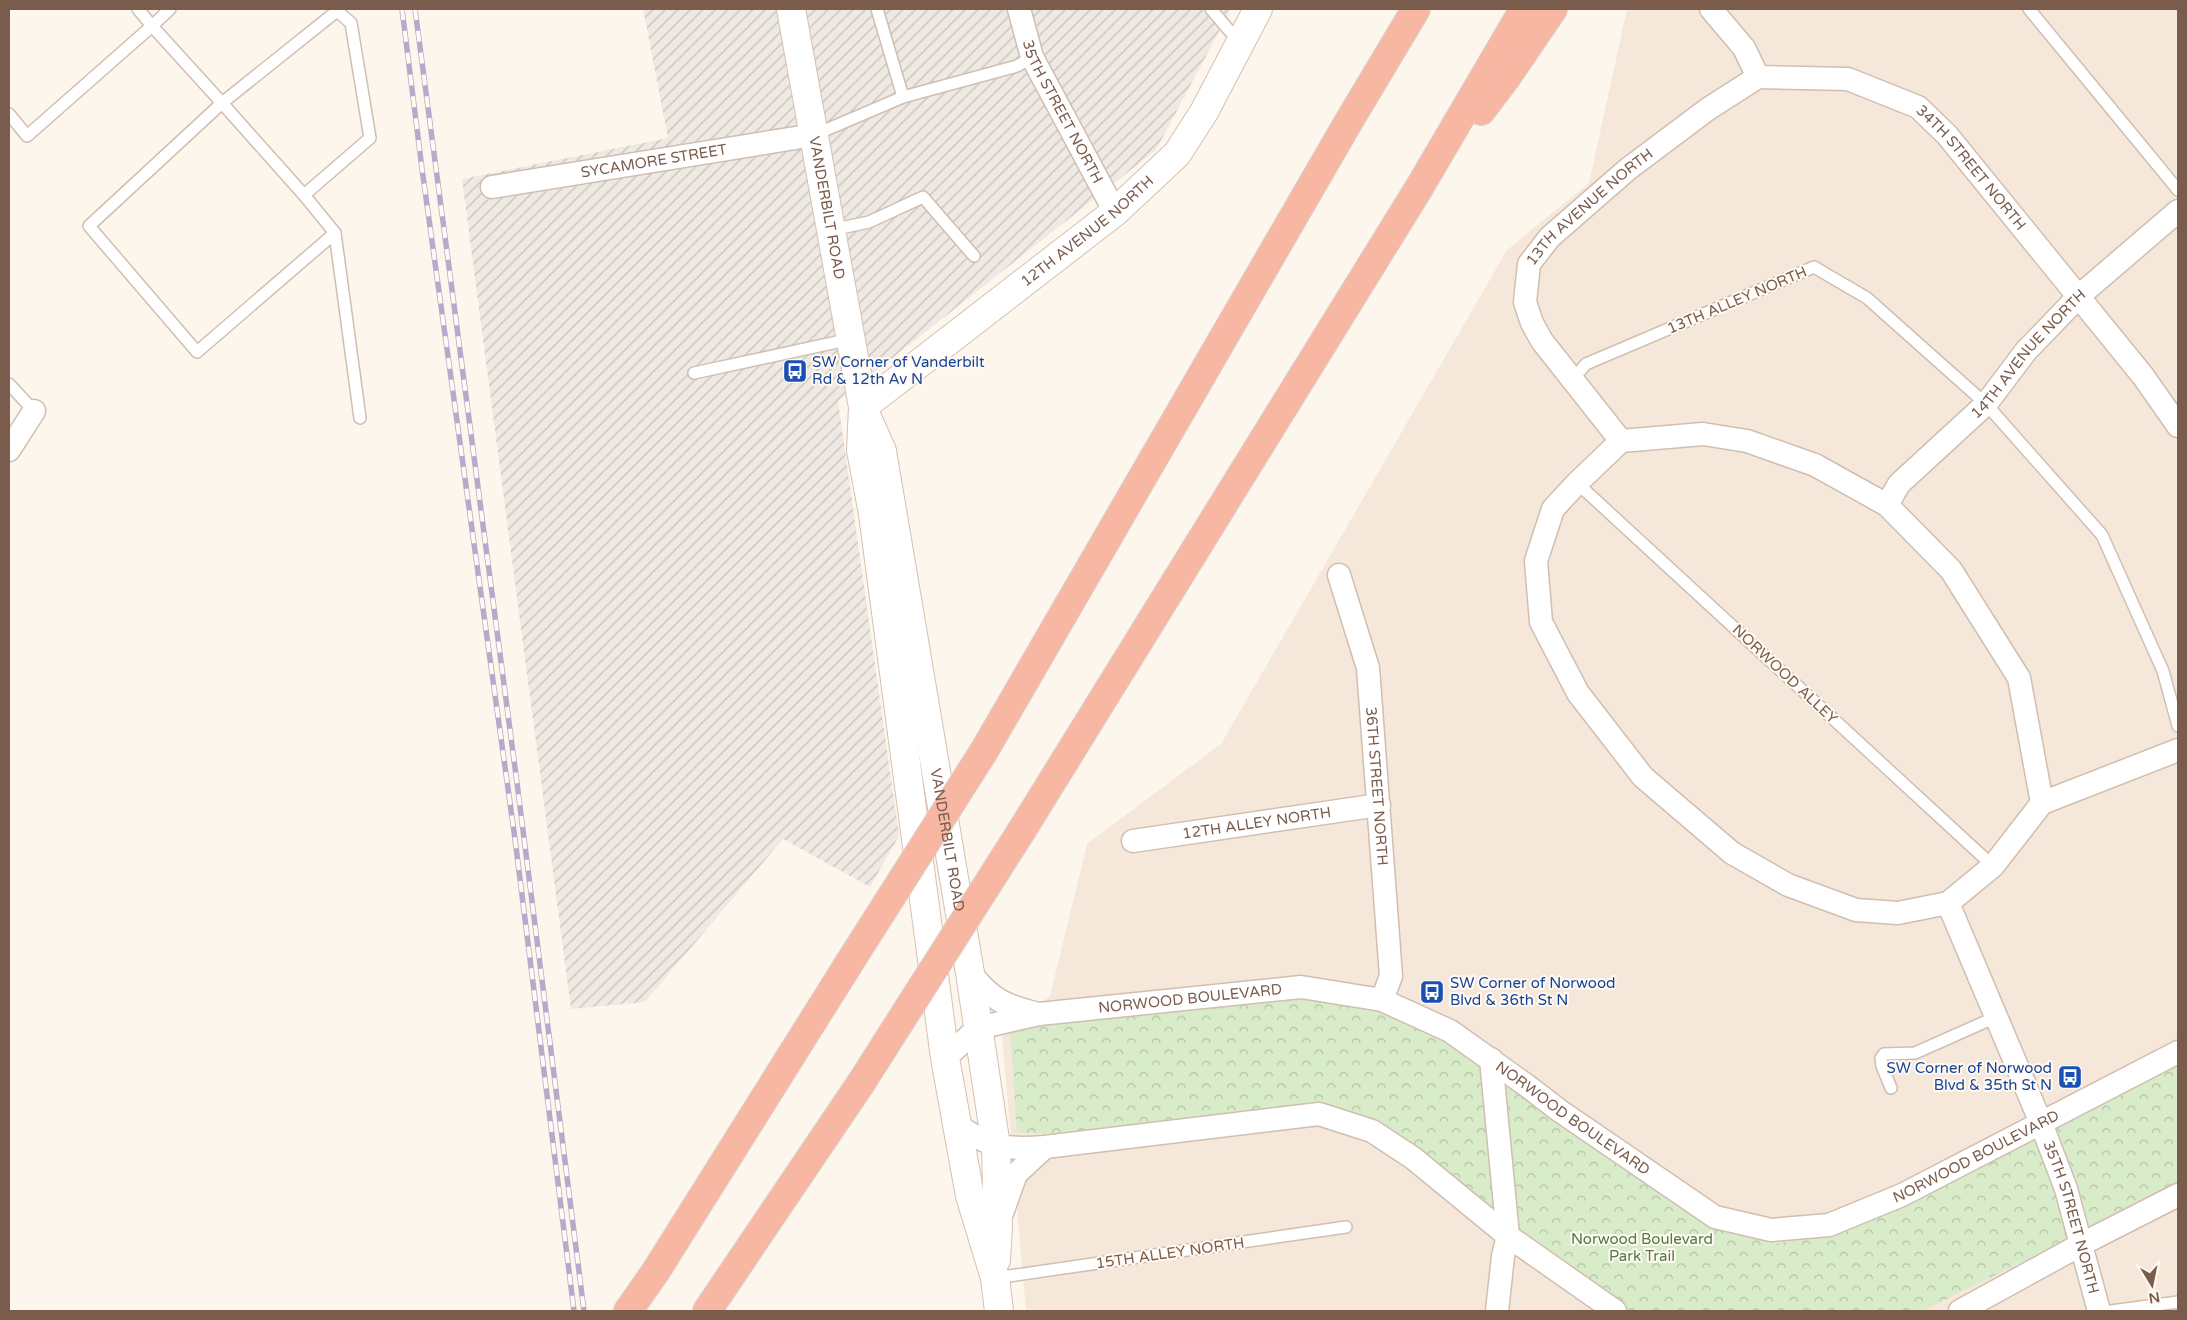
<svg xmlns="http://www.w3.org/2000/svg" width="2187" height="1320" font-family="'Varela Round',sans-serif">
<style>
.residential{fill:#f5e8da}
.industrial{fill:url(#industrial-furrows)}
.park{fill:url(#park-crowns)}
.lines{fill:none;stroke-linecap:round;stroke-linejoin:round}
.lane-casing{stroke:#d1beb0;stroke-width:14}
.street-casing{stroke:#d1beb0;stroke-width:25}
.secondary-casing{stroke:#d6c0b0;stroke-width:30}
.highway-casing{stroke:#dad1cd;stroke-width:30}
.lane{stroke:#fff;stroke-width:11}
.street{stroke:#fff;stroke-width:22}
.secondary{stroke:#fff;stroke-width:28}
.highway{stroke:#f7b7a3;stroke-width:28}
.rail-casing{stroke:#b9a8c9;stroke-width:5.5}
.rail{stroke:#fffaf3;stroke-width:4;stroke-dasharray:11;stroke-linecap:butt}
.highway-bridge-casing{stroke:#dad1cd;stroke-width:30;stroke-linecap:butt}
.highway-bridge{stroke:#f7b7a3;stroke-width:28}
.labels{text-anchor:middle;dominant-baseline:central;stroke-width:4;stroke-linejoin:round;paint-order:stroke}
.street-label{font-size:15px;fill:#7a5c4d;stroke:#fffaf3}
.transit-label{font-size:15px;fill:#164399;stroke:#fffaf3;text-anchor:start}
.park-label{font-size:15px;fill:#537a41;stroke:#fffaf3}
</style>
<defs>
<pattern id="industrial-furrows" width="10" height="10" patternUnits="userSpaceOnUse" patternTransform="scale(1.25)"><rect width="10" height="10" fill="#efe9e4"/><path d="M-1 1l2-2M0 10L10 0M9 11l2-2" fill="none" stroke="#c7c0bb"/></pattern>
<pattern id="park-crowns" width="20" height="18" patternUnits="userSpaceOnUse" patternTransform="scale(1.25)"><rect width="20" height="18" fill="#d8ecc9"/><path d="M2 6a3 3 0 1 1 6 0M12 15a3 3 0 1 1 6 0" fill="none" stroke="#b4c2a5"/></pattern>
</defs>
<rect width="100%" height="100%" fill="#fdf6ec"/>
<polygon class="residential" points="1627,9 2178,9 2178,1311 1026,1311 1002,1036 1050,996 1087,844 1221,744 1507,250 1589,183"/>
<polygon class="industrial" points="643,9 1231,9 1156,150 838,401 899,836 870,887 783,839 645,1002 571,1009 462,179 668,138"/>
<polygon class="park" points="1300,997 1379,1011 1445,1040 1718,1229 1778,1243 1847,1231 2052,1130 2178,1062 2178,1186 1922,1311 1628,1311 1379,1124 1324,1106 1067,1135 1017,1132 1010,1029"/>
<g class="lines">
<defs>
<g id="lane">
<polyline points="170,9 152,26 222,103 337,11 351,23 370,138 304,195 335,233 360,418"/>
<polyline points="877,9 903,97"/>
<polyline points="1211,9 1239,42"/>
<polyline points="2029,9 2178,190"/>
<polyline points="9,114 27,136 152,26 138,9"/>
<polyline points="814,135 903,97 1017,66 1032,57"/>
<polyline points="304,195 222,103 89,226 197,352 335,233"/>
<polyline points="831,230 869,222 923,197 974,256"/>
<polyline points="694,373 851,339"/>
<polyline points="1573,379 1586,364 1814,267 1867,298 1986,404 2102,535 2163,671 2178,726"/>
<polyline points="9,384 34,411"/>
<polyline points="1577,483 1993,866"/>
<polyline points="1891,1088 1882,1066 1881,1058 1884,1054 1915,1053 1996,1017"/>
<polyline points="995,1278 1346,1227"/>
<polyline points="2111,1311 2178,1302"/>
</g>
<g id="street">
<path id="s1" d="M1019,9l13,48 83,155"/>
<polyline points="1711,9 1744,48 1758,77"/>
<path id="s2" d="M1758,77l90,2 70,28 29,28 196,241 35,50"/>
<path id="s3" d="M492,187l322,-52"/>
<polygon points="1703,434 1747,441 1815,465 1887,505 1951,570 2019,678 2042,803 1993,866 1948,903 1898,913 1856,910 1788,885 1732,853 1643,777 1578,693 1541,622 1536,561 1553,509 1577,483 1621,441"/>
<path id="s4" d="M1621,441l-79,-100 -10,-18 -7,-21 4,-38 21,-27 78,-68 80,-60 50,-32"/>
<polyline points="9,450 34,411"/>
<path id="s5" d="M1887,505l12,-21 87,-80 40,-53 53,-55 99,-85"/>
<path id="s6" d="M1339,575l29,93 23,308 -9,24"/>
<polyline points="2042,803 2178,750"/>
<path id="s7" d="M1133,841l246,-36"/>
<path id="s8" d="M1948,903l93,220 25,66 33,122"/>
<path d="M970,973c23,28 34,32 68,41"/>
<path id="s9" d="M945,1058l33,-30 61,-14 262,-27 81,13 68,31 76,54 34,26 155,106 56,13 58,-5 73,-30 276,-143"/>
<polyline points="1491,1059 1508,1236 1503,1256 1497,1311"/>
<path d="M957,1125c34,23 48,25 88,22l274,-33 53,17 41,27 95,78 107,75"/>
<polyline points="1002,1213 1016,1174 1045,1147"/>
<polyline points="1960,1311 2082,1244 2178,1195"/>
</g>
<g id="secondary">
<path id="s10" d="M791,9l72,398 -2,43 12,64 72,544 25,138 25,82 4,33"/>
<path id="s11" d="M863,407l252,-195 62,-58 27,-42 54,-103"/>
<path id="s12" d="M865,413l17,38 88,522 26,173 2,80 -2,34"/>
</g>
<g id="highway">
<polyline points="1481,111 1506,78 1553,9"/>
<polyline points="984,751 1349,121 1416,9"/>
<polyline points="1022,830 1419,188 1524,9"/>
<polyline points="628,1311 656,1271 853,957"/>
<polyline points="707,1311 861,1083"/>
</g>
</defs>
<use href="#lane" class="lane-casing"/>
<use href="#street" class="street-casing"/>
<use href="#secondary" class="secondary-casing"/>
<use href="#highway" class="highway-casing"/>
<use href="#lane" class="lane"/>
<use href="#street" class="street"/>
<use href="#secondary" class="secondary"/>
<use href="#highway" class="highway"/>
<defs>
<g id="rail">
<polyline points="402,9 422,169 515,839 574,1311"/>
<polyline points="415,9 517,783 584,1311"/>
</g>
</defs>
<use href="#rail" class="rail-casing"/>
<use href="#rail" class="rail"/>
<defs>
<g id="highway-bridge">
<polyline points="853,957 984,751"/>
<polyline points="861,1083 1022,830"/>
</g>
</defs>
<use href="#highway-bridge" class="highway-bridge-casing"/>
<use href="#highway-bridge" class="highway-bridge"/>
</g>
<defs>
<symbol id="bus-square" viewBox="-11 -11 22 22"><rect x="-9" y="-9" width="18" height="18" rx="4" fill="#1a4fb4" stroke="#fffaf3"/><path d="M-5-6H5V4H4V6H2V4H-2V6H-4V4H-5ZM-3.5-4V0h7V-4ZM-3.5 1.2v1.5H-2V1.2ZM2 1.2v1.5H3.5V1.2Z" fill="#fff"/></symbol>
</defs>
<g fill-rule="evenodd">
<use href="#bus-square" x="781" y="357" width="28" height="28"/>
<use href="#bus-square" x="1418" y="978" width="28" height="28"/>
<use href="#bus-square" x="2056" y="1063" width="28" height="28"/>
</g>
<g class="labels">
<g class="street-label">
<text stroke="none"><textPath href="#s1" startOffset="112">35TH STREET NORTH</textPath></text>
<text stroke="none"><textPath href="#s3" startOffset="164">SYCAMORE STREET</textPath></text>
<text stroke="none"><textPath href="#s2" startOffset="246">34TH STREET NORTH</textPath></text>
<text stroke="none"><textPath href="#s10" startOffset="202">VANDERBILT ROAD</textPath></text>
<text stroke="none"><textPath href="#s4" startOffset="292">13TH AVENUE NORTH</textPath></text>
<text stroke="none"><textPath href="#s11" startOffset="285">12TH AVENUE NORTH</textPath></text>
<text transform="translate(1737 300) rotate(-23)">13TH ALLEY NORTH</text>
<text stroke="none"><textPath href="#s5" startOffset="208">14TH AVENUE NORTH</textPath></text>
<text transform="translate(1785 674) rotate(43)">NORWOOD ALLEY</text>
<text stroke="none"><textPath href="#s6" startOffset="216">36TH STREET NORTH</textPath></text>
<text stroke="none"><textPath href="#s7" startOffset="125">12TH ALLEY NORTH</textPath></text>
<text stroke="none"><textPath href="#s12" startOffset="436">VANDERBILT ROAD</textPath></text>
<text stroke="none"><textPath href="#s9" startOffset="259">NORWOOD BOULEVARD</textPath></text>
<text stroke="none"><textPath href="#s9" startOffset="678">NORWOOD BOULEVARD</textPath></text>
<text stroke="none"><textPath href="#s9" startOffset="1129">NORWOOD BOULEVARD</textPath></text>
<text stroke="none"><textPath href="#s8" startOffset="338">35TH STREET NORTH</textPath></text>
<text transform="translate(1170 1253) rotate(-8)">15TH ALLEY NORTH</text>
</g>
<g class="transit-label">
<text x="812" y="362">SW Corner of Vanderbilt<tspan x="812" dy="17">Rd &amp; 12th Av N</tspan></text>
<text x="1450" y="983">SW Corner of Norwood<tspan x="1450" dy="17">Blvd &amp; 36th St N</tspan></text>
<text x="2052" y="1068" text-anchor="end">SW Corner of Norwood<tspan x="2052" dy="17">Blvd &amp; 35th St N</tspan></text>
</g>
<g class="park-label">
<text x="1642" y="1239">Norwood Boulevard<tspan x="1642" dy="17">Park Trail</tspan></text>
</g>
</g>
<rect width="2187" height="1320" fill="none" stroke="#7a5c4d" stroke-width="20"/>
<g transform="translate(2152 1285) rotate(170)" stroke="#fffaf3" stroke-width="4" paint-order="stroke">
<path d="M0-4L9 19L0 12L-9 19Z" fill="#7a5c4d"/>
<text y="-8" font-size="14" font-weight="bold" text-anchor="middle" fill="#7a5c4d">N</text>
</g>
</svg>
